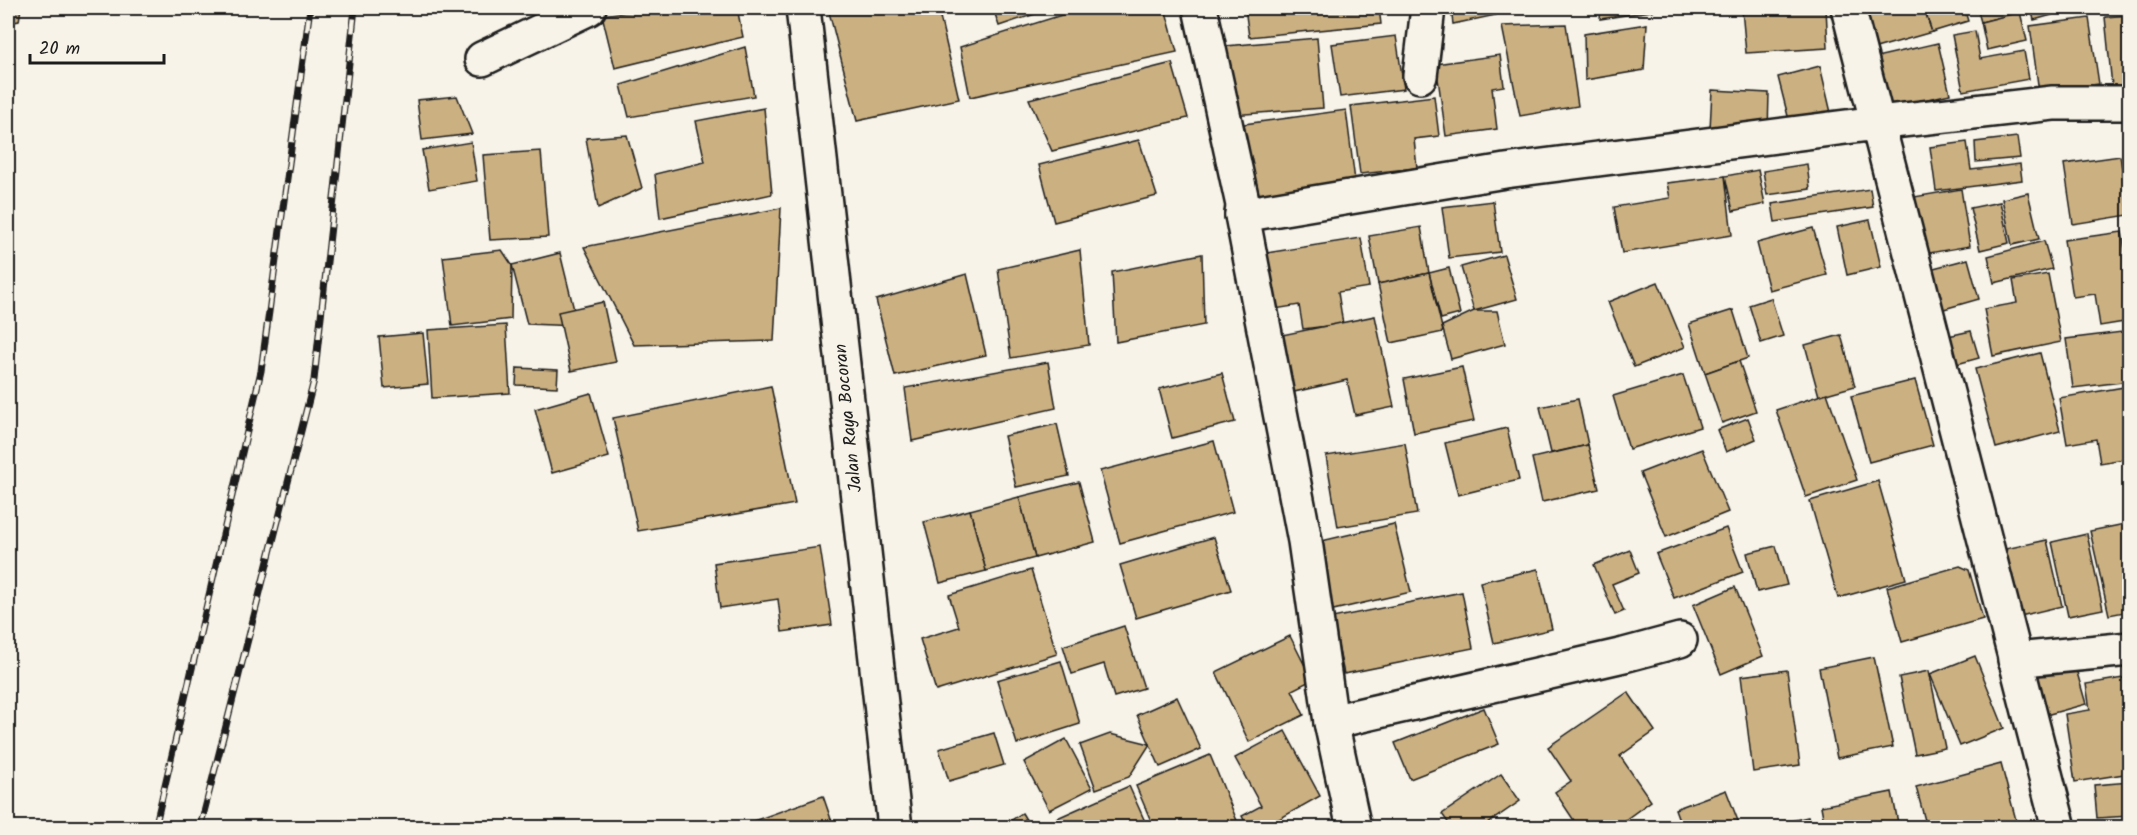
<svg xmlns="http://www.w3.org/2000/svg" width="2137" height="835" font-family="Kalam,sans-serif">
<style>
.building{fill:#cbb081;stroke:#1c1c1c;stroke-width:1.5}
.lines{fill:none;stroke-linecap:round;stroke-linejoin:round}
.minor-casing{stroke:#1c1c1c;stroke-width:38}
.minor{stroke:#f7f3e8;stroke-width:33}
.rail-casing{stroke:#1c1c1c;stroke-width:7}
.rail{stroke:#f7f3e8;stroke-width:4.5;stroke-dasharray:14;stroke-linecap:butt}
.labels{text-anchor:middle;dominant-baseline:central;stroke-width:5;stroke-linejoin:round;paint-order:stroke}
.street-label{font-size:18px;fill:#1c1c1c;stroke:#f7f3e8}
</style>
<rect width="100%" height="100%" fill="#f7f3e8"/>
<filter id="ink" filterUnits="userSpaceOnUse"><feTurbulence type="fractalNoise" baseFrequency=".0167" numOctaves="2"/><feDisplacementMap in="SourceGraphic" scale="12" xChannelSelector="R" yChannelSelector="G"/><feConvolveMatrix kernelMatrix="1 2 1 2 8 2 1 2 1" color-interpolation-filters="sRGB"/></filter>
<g filter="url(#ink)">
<g class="building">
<polygon points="8,8 21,8 19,21 8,23"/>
<polygon points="660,8 737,8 743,37 615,68 602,15"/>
<polygon points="828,8 938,8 959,99 857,121"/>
<polygon points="993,8 1053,8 999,26"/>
<polygon points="1084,8 1165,8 1177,52 970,97 960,47"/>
<polygon points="1245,8 1379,8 1381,24 1249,37"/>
<polygon points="1451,8 1496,8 1496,15 1453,24"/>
<polygon points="1601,8 1670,8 1600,19"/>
<polygon points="1775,8 1826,8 1828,48 1746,53 1742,10"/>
<polygon points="1857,8 1924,8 1932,32 1869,50"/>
<polygon points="1924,8 1964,8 1968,21 1932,32"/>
<polygon points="1977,8 2025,8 2026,11 1981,22"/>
<polygon points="2031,8 2050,8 2052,15 2034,20"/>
<polygon points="2020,12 2027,41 1987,50 1981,22"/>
<polygon points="2130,15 2130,95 2113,96 2105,17"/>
<polygon points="2089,18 2099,84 2039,92 2030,26"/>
<polygon points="1566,24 1578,106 1520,116 1502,26"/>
<polygon points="1647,24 1644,70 1585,80 1584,34"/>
<polygon points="1975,31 1980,59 2024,51 2029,79 1963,91 1952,35"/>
<polygon points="1396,36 1404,89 1340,97 1332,44"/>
<polygon points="1317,38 1323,108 1232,115 1226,46"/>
<polygon points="1938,43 1950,94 1883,109 1872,58"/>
<polygon points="745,47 754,96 629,117 621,85"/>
<polygon points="1500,55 1504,86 1492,88 1497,129 1446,136 1436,64"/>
<polygon points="1172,63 1188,118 1052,151 1029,99"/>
<polygon points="1820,66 1832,117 1791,128 1778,77"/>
<polygon points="1712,90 1769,93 1768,132 1710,129"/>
<polygon points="457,96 472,134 422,140 417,100"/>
<polygon points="1434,96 1439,136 1414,139 1417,168 1360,174 1351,106"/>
<polygon points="764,108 772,194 660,218 655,174 705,162 696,121"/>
<polygon points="1346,110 1356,189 1247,204 1237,125"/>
<polygon points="627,135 642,188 598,208 586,138"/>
<polygon points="2017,137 2020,158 1976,162 1975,142"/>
<polygon points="1139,140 1157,196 1054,222 1039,165"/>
<polygon points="471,142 477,181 429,189 422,150"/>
<polygon points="1967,142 1971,170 2020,164 2022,180 1936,191 1930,147"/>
<polygon points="541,151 548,237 490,240 483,155"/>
<polygon points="2120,156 2129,215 2073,224 2064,164"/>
<polygon points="1807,164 1810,189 1767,195 1763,171"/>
<polygon points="1758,170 1765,204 1733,211 1725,176"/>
<polygon points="1725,176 1732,235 1622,253 1614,207 1670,198 1667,183"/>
<polygon points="1870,189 1873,207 1775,222 1772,204"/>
<polygon points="1961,189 1970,246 1918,255 1908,198"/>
<polygon points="2028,193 2039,239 2012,245 2002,199"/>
<polygon points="1493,201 1500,252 1449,258 1442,207"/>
<polygon points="2000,202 2009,243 1980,250 1970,208"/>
<polygon points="781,208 774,341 634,345 584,247"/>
<polygon points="1870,220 1881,267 1847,275 1837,227"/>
<polygon points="1421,227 1429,273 1378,284 1369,236"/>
<polygon points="1813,228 1827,275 1769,290 1757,243"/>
<polygon points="2122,232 2130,279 2130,321 2100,326 2095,294 2073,297 2064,240"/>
<polygon points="1361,238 1369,287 1338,292 1343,324 1303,329 1299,305 1269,310 1260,254"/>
<polygon points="2044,241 2052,269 1994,283 1988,256"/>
<polygon points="502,250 512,265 511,319 452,326 443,257"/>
<polygon points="1080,250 1089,345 1011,358 998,269"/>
<polygon points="560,253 578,326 527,324 512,265"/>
<polygon points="1202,254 1204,325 1116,342 1112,272"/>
<polygon points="1504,255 1517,299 1474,311 1461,267"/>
<polygon points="1968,259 1979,299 1937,311 1926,270"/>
<polygon points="1449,268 1460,314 1441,319 1429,273"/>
<polygon points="1429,273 1443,332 1391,343 1378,284"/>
<polygon points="967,274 986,355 895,376 876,300"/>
<polygon points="2048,274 2061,342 1993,356 1984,309 2017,303 2013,280"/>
<polygon points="1658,282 1685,347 1634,367 1608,302"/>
<polygon points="1771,298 1783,336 1761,343 1749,305"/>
<polygon points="603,302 616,362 571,371 558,312"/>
<polygon points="1733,310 1748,358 1705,373 1689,324"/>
<polygon points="1474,311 1497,311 1505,344 1451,359 1442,326"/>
<polygon points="1375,316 1394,407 1355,415 1347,380 1294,392 1282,335"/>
<polygon points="506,325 510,393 432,398 428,330"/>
<polygon points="1971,331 1979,358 1946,367 1939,338"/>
<polygon points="2130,331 2130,381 2073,388 2066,339"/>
<polygon points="423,333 428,384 384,388 379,337"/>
<polygon points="1841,335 1855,386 1819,396 1805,345"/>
<polygon points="2040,353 2060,431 1996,448 1975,369"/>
<polygon points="1739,361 1756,411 1722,423 1705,373"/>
<polygon points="1048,362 1056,408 912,441 905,388"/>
<polygon points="1462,367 1474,421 1414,433 1404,379"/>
<polygon points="517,368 558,370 557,387 516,385"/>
<polygon points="1222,373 1235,422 1172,438 1159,389"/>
<polygon points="1683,375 1700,427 1629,449 1613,396"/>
<polygon points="1915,380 1933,445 1869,462 1851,396"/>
<polygon points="771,386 795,504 638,531 613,418"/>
<polygon points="2130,386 2130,458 2100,463 2096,439 2067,444 2059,398"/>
<polygon points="591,393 609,457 552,473 535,409"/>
<polygon points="1827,393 1857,480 1806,497 1776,410"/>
<polygon points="1578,399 1588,445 1551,453 1540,407"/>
<polygon points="1748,418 1756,439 1726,452 1717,430"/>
<polygon points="1057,424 1069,476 1016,487 1004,436"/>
<polygon points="1507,428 1519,480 1458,495 1445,443"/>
<polygon points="1214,441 1233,512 1120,543 1100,471"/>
<polygon points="1405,443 1417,514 1338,527 1326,456"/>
<polygon points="1588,445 1599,489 1542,502 1532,458"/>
<polygon points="1702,449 1728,512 1666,537 1640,473"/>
<polygon points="1878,481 1906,579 1838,598 1810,501"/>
<polygon points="1079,482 1095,542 1035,558 1019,497"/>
<polygon points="1019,497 1035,558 986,571 970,510"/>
<polygon points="970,510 986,571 940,583 924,522"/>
<polygon points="2130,523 2130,611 2109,615 2090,531"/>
<polygon points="1394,524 1411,592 1329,611 1313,543"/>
<polygon points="1726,528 1743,572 1674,598 1656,554"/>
<polygon points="2087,534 2103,609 2068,616 2052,542"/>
<polygon points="1214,537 1231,590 1136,618 1120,565"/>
<polygon points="2047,540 2062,606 2016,617 2001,550"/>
<polygon points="1776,546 1787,585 1757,592 1747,553"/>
<polygon points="820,547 832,625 782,632 778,599 720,608 714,563"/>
<polygon points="1630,550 1639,573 1612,584 1624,611 1615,615 1594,565"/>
<polygon points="1960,566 1969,570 1983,619 1902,642 1887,587"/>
<polygon points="1538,569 1552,629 1494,643 1480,582"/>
<polygon points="1031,570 1057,654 936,691 920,639 959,627 949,595"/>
<polygon points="1735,587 1763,656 1721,674 1693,605"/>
<polygon points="1462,592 1473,648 1344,674 1332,618"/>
<polygon points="1124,626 1144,688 1114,697 1104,664 1072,674 1063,646"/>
<polygon points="1290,636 1312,680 1292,690 1304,715 1249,742 1216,672"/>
<polygon points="1975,656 2004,728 1960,746 1930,674"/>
<polygon points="1874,657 1893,747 1837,758 1819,668"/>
<polygon points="1061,661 1080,724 1017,744 997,680"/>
<polygon points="2074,662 2086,704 2046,715 2035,673"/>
<polygon points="1787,670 1800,765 1753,772 1741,676"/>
<polygon points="1929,671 1945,748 1915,754 1899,677"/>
<polygon points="2130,677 2130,773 2075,782 2065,714 2090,710 2086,684"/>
<polygon points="1628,692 1655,731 1620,756 1651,801 1614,828 1579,828 1555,792 1571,781 1548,747"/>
<polygon points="1177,697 1201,749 1160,767 1137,715"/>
<polygon points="1484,708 1499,744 1410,779 1395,743"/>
<polygon points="1285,731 1320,796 1263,828 1248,828 1242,816 1261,806 1235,758"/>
<polygon points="994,733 1004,765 949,781 939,749"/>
<polygon points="1110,734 1150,744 1129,777 1096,789 1080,745"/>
<polygon points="1066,739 1092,788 1049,810 1024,762"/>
<polygon points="1210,755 1240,828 1154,828 1136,786"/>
<polygon points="2001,764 2016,820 1990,828 1927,828 1916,787"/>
<polygon points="1501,774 1520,801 1481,828 1452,828 1442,814"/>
<polygon points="2130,782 2130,816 2097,818 2094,785"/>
<polygon points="1129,786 1147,826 1142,828 1045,828 1044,824"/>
<polygon points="1726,790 1740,826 1682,828 1675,809"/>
<polygon points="1892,792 1899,828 1825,828 1821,806"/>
<polygon points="823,796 834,828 734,828"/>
<polygon points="1022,813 1031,828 1000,828"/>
<polygon points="1808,817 1811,828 1761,828"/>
</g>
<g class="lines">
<defs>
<g id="minor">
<polyline points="803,8 895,828"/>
<polyline points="1200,8 1243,205 1242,215 1305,541 1331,722 1354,828"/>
<polyline points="1848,8 2059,828"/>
<polyline points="482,59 589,8"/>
<polyline points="1420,76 1428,8"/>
<polyline points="1242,215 1505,171 1877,123 2053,103 2130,103"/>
<polyline points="2015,660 2130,649"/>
<polyline points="1331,722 1624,655 1680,640"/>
</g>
</defs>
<use href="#minor" class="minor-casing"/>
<use href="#minor" class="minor"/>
<defs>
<g id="rail">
<polyline points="155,828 261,371 310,8"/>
<polyline points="200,828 314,380 355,8"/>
</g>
</defs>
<use href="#rail" class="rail-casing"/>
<use href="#rail" class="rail"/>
</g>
</g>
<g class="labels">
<g class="street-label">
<text transform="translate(849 418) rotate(-96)">Jalan Raya Bocoran</text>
</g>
</g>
<rect width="2137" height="835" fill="none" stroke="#f7f3e8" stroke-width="30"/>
<rect x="15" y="15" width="2107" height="805" fill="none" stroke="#1c1c1c" stroke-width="2" filter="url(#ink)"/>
<path d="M30 54v9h134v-9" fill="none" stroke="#1c1c1c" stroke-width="3"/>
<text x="39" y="54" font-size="18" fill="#1c1c1c" stroke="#f7f3e8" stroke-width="4.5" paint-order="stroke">20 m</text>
</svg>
